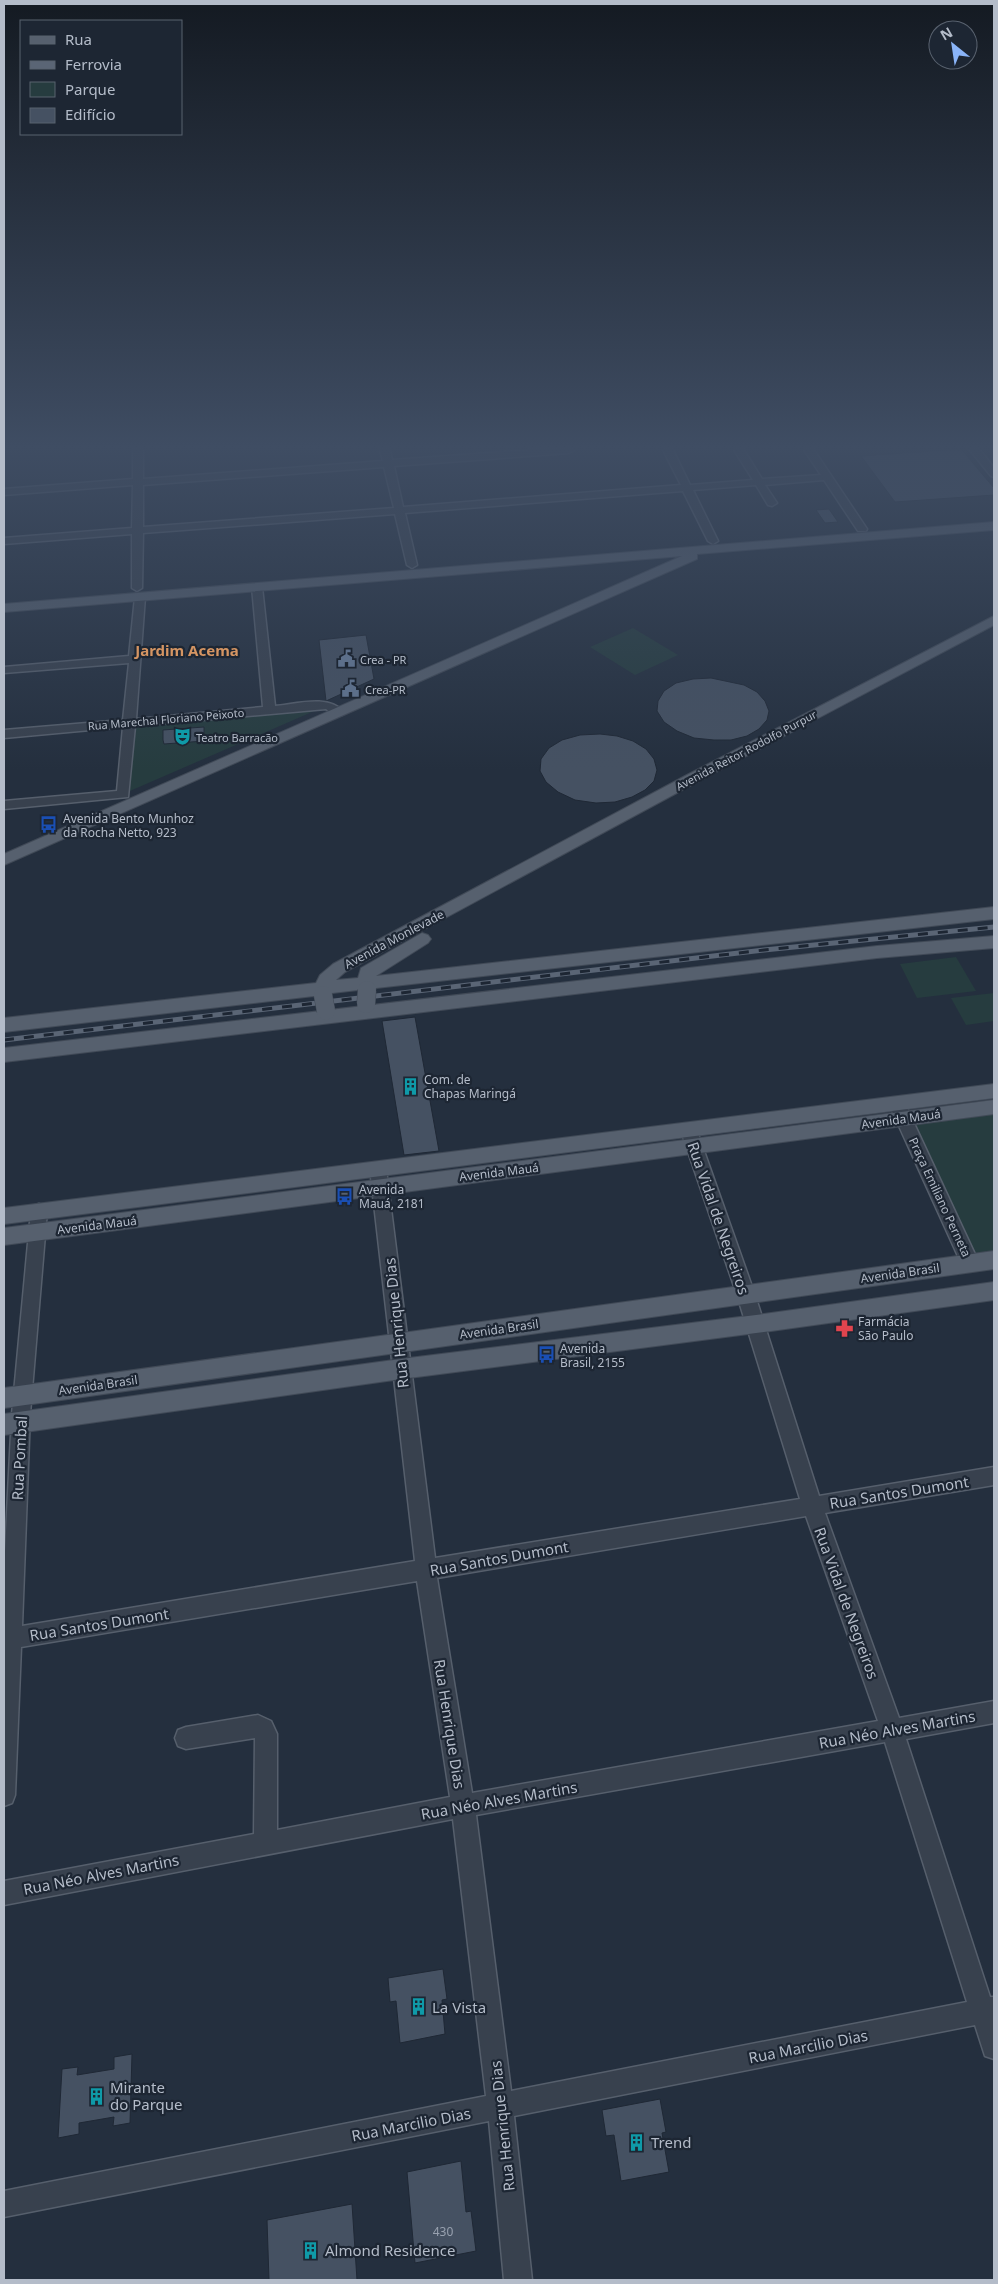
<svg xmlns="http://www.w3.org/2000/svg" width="998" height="2284" font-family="'Noto Sans',sans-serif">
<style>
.green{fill:#263c3f}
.building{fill:#455162;stroke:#1f2835}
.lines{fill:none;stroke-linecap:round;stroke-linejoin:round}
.minor-casing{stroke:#565f6c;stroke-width:3}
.major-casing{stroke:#414a57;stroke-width:2}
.minor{fill:#38414e;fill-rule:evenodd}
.major{fill:#56606e;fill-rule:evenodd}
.rail-casing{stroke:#5a6575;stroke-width:5}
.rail{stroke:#1d2633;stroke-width:3;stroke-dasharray:10;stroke-linecap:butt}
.major-bridge-casing{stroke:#414a57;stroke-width:19;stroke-linecap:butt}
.major-bridge{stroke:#56606e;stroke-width:18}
.labels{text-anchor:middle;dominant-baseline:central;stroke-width:4.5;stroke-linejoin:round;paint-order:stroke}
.far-poi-label{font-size:11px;fill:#b4bcc9;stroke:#1d2633;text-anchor:start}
.far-street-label{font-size:11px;fill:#b4bcc9;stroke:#1d2633}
.poi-label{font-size:12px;fill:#b4bcc9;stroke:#1d2633;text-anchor:start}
.street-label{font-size:12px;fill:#b4bcc9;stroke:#1d2633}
.near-number-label{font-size:12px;fill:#98a1af}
.far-district-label{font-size:15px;font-weight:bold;fill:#d59563;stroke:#1d2633}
.near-street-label{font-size:15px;fill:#b4bcc9;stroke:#1d2633}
.near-poi-label{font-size:15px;fill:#b4bcc9;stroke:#1d2633;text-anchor:start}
</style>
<rect width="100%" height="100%" fill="#242f3e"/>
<g class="green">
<polygon points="633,628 678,655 635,675 590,647"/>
<polygon points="328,705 123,794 129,722"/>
<polygon points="956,957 976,991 917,998 900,964"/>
<polygon points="994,993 994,1021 966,1025 951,998"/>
<polygon points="994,1107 994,1260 970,1263 903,1118"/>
</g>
<g class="building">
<polygon points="946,450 962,450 994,488 994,495 895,502 861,456"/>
<polygon points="829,509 838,522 825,523 816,510"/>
<polygon points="366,635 374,679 326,701 319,640"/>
<polygon points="711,678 744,685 757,692 765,701 769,711 767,720 759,729 747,736 731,740 714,740 694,738 677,731 664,722 657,711 658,701 664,691 676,683 693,679"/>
<polygon points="204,727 204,741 164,744 163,740 163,730"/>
<polygon points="600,734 617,736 633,741 646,749 654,759 657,770 654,781 645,790 632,797 615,802 596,803 575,800 558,792 546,782 540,771 541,759 549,748 562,740 580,735"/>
<polygon points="415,1017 439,1151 404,1155 382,1021"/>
<polygon points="443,1969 447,1999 442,2000 445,2034 400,2043 396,2001 390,2002 388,1978"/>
<polygon points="132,2054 130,2123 113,2126 114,2117 79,2123 79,2134 58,2138 62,2069 78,2067 77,2075 114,2069 114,2057"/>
<polygon points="660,2099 666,2132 662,2133 669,2172 621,2181 614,2135 606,2136 602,2110"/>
<polygon points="461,2161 466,2212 471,2211 476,2251 415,2263 407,2172"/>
<polygon points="352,2204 357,2280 269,2280 267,2220"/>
</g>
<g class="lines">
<defs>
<g id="minor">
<path d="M133,450h10v29l240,-18 -3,-11h10l2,10 140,-10h42l-5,3 -175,13 9,41 278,-22 -18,-35h10l17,35 63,-5 -19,-30h10l18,29 59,-4 -17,-25h10l53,79 -1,2h-8l-34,-51 -59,5 12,18 -5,3 -4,-1 -12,-20 -63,5 25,51 -5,3 -5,-3 -25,-50 -278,22 12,52 -5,3 -5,-3 -12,-51 -252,19 -1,55 -5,3 -5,-3v-54l-128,10v-6l128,-10 1,-43 -129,10v-6l129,-10zM384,467l10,41 -251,19v-42z"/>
<polygon points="970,450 980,450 994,468 994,477 991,476"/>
<path d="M257,584l5,3 13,119c21,-2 54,-12 69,6l-2,3h-8l-8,-6 -191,17 -7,71 -124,12v-8l113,-10 6,-64 -119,11v-8l119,-10 6,-57 -125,10v-6l125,-11 6,-59 5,-3 5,3 -9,122 127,-12 -11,-120z"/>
<polygon points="897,1098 903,1100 905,1104 979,1263 976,1268 970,1270 964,1268 961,1263 889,1104 891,1100"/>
<path d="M689,1125l6,2 2,4 58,164 64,201 175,-29v18l-169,28 74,205 95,-17v22l-88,16 84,258h4v62l-9,-3 -10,-31 -461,91 18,164h-28l-15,-159 -485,96v-26l482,-95 -33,-277 -449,86v-24l250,-47 1,-96 -69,11 -8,-3 -3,-8 3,-8 8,-3 72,-12 13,6 6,13v96l173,-33 -33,-216 -396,66 -6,148 -3,8 -8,3v-235l8,-157 19,-203 2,-5 6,-2 6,2 2,5 -17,203 -8,212 393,-65 -45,-392 2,-5 6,-1 6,1 2,5 49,389 365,-59 -63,-204 -56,-164 2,-4zM806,1516l72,205 -406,72 -35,-215zM885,1742l82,260 -456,89 -35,-276z"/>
</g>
<g id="major">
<polygon points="994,522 994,530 697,554 697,559 4,865 4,854 682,556 4,612 4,604"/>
<polygon points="994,616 994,625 699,781 345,972 336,980 358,978 361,968 422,933 428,935 431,939 428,943 376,976 994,907 994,919 376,988 373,994 367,996 361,994 358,990 332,993 329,999 323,1001 317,999 314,996 4,1032 4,1018 316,983 320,975 333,964 687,775"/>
<polygon points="994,936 994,948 877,958 4,1062 4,1048 877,946"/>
<polygon points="994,1084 994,1098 4,1224 4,1208"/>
<polygon points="994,1100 994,1114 4,1245 4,1228"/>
<polygon points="994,1251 994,1269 4,1408 4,1388"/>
<polygon points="994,1282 994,1300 756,1333 401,1379 4,1435 4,1414 401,1359 756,1315"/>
</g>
</defs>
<use href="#minor" class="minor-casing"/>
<use href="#major" class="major-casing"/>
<use href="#minor" class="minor"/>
<use href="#major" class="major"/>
<defs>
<polyline id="rail" points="4,1040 764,950 994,927"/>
</defs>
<use href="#rail" class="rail-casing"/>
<use href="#rail" class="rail"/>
<defs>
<g id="major-bridge">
<polyline points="323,995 326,1011"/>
<polyline points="366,1004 367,990"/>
</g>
</defs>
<use href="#major-bridge" class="major-bridge-casing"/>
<use href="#major-bridge" class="major-bridge"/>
</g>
<linearGradient id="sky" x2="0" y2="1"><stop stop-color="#141a22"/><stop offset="0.58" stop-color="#3f4d63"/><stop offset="1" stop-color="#3f4d63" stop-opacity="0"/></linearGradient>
<rect width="998" height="770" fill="url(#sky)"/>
<defs>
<symbol id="civic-bare" viewBox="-9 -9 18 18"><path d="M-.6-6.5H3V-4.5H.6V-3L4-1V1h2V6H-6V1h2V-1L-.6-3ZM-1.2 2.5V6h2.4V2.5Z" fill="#5c6f8a" stroke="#1d2633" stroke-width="2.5" paint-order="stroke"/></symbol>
<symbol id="theatre-bare" viewBox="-9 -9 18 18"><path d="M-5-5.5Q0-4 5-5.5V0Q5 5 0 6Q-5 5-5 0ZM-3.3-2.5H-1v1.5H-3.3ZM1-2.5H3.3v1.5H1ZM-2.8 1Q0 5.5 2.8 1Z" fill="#0f9aa8" stroke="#1d2633" stroke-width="2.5" paint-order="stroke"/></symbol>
<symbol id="bus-bare" viewBox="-9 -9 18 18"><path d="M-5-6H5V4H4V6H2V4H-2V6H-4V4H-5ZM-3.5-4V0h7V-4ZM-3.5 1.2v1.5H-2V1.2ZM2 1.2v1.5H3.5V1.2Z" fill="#1a4fb4" stroke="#1d2633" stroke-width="2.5" paint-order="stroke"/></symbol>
<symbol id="building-bare" viewBox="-9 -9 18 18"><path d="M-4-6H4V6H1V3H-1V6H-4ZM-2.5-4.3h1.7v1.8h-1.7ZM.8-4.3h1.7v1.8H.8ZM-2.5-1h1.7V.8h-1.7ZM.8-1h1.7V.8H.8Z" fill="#0f9aa8" stroke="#1d2633" stroke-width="2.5" paint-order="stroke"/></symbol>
<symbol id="pharmacy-bare" viewBox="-9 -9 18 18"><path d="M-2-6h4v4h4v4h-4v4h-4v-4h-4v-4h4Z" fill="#e0444e" stroke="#1d2633" stroke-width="2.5" paint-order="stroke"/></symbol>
</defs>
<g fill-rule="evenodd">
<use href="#civic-bare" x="334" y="646" width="25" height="25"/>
<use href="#civic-bare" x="338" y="676" width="25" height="25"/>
<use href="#theatre-bare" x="170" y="724" width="25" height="25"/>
<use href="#bus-bare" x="36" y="812" width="25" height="25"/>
<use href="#building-bare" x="398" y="1074" width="25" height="25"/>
<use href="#bus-bare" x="332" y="1184" width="25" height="25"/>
<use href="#pharmacy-bare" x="832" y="1316" width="25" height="25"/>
<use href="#bus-bare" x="534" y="1342" width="25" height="25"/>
<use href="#building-bare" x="406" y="1994" width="25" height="25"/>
<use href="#building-bare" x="84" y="2084" width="25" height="25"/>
<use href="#building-bare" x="624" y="2130" width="25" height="25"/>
<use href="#building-bare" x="298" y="2238" width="25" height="25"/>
</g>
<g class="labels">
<g class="far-poi-label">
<text x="360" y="659">Crea - PR</text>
<text x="365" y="689">Crea-PR</text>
<text x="196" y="737">Teatro Barracão</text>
</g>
<g class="far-street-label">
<text transform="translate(166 719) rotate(-5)">Rua Marechal Floriano Peixoto</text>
<text transform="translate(746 750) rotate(-28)">Avenida Reitor Rodolfo Purpur</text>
</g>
<g class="poi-label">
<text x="63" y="818">Avenida Bento Munhoz<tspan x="63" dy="14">da Rocha Netto, 923</tspan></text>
<text x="424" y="1079">Com. de<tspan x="424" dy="14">Chapas Maringá</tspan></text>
<text x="359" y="1189">Avenida<tspan x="359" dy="14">Mauá, 2181</tspan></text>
<text x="858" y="1321">Farmácia<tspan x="858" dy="14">São Paulo</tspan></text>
<text x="560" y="1348">Avenida<tspan x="560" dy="14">Brasil, 2155</tspan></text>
</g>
<g class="street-label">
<text transform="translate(394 939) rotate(-28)">Avenida Monlevade</text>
<text transform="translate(901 1119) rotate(-8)">Avenida Mauá</text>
<text transform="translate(499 1172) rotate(-7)">Avenida Mauá</text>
<text transform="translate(940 1197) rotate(65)">Praça Emiliano Perneta</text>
<text transform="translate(97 1225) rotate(-7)">Avenida Mauá</text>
<text transform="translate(900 1273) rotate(-8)">Avenida Brasil</text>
<text transform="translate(499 1329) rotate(-8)">Avenida Brasil</text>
<text transform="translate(98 1385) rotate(-8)">Avenida Brasil</text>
</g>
<g class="near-number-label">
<text x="443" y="2231">430</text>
</g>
<g class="far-district-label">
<text x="187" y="650">Jardim Acema</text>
</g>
<g class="near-street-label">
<text transform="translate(719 1218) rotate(71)">Rua Vidal de Negreiros</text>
<text transform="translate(396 1323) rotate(-96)">Rua Henrique Dias</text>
<text transform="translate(19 1458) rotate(-87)">Rua Pombal</text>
<text transform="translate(899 1492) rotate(-9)">Rua Santos Dumont</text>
<text transform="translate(499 1558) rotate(-10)">Rua Santos Dumont</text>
<text transform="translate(847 1603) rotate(70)">Rua Vidal de Negreiros</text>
<text transform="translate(99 1624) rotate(-9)">Rua Santos Dumont</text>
<text transform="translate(450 1724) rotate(81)">Rua Henrique Dias</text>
<text transform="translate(897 1729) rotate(-10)">Rua Néo Alves Martins</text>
<text transform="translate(499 1800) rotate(-10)">Rua Néo Alves Martins</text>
<text transform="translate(101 1874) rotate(-11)">Rua Néo Alves Martins</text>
<text transform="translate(808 2046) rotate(-11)">Rua Marcilio Dias</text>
<text transform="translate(411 2124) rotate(-11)">Rua Marcilio Dias</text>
<text transform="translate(502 2126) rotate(-96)">Rua Henrique Dias</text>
</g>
<g class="near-poi-label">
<text x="432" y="2007">La Vista</text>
<text x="110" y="2087">Mirante<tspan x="110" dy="17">do Parque</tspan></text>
<text x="651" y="2142">Trend</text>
<text x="325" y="2250">Almond Residence</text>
</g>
</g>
<rect width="998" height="2284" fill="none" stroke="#b4bcc9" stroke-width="10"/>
<rect x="20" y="20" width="162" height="115" fill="#1d2633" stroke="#59626f"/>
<rect x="30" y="36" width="25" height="8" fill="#56606e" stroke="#59626f"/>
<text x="65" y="45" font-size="15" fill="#b4bcc9">Rua</text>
<rect x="30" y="61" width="25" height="8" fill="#5a6575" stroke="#59626f"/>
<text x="65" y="70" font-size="15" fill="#b4bcc9">Ferrovia</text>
<rect x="30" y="82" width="25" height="15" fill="#263c3f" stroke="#59626f"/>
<text x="65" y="95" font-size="15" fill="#b4bcc9">Parque</text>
<rect x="30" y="108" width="25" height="15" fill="#455162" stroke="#59626f"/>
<text x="65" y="120" font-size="15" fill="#b4bcc9">Edifício</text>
<g transform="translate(953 45) rotate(330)"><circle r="24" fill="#1d2633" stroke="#59626f"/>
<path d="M0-4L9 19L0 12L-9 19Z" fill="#8ab4f8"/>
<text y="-8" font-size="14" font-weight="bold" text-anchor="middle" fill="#b4bcc9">N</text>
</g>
</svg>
